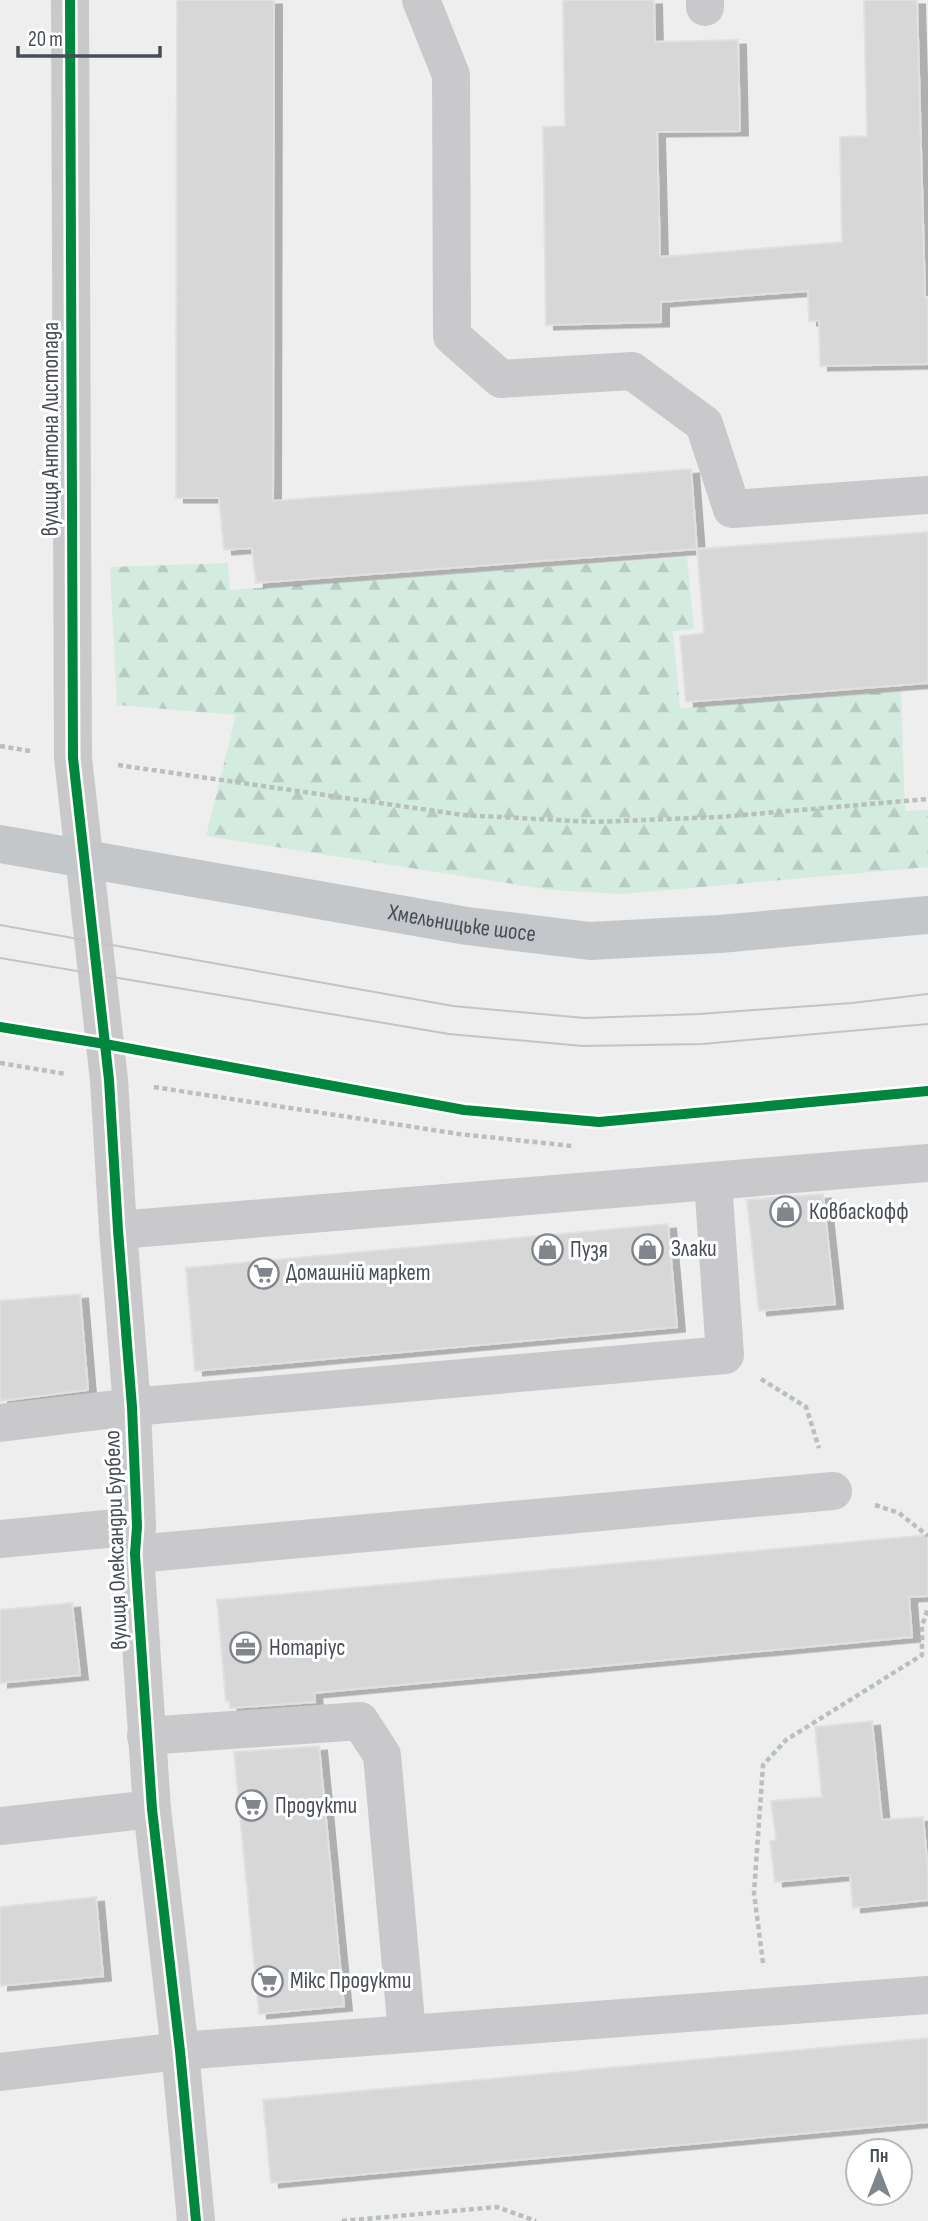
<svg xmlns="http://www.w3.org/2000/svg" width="928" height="2221" font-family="'Sofia Sans Condensed',sans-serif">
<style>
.forest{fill:url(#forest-firs)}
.building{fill:#d7d7d8;stroke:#e0e0e1;stroke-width:2;filter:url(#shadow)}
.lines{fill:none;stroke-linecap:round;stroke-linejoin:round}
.path{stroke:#b7c0be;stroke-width:4.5;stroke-dasharray:5 3.5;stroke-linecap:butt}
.minor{stroke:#c9c9cc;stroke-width:38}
.major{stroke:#c4c7ca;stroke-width:38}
.tram{stroke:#c4c4c6;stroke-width:2}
.cycleway-casing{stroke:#fff;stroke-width:15}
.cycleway{stroke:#00873e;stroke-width:10}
.labels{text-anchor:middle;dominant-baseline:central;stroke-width:6;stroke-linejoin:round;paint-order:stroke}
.street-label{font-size:23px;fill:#474e58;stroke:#fff}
.poi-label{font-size:23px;fill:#474e58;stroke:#fff;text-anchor:start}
</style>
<defs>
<pattern id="forest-firs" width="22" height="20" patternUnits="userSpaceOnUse" patternTransform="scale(1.75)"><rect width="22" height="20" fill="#d4ebe0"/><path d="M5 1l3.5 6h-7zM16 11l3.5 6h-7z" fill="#b7cbc2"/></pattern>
<filter id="shadow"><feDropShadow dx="8" dy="4.5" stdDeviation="0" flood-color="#0004"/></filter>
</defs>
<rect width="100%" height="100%" fill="#eee"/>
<polygon class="forest" points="687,557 694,629 673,631 680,708 901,691 905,811 928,810 928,867 622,894 551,890 206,836 236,715 117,705 110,567 228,563 230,590"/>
<g class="building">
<polygon points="177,0 274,0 273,501 691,469 697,549 256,583 252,548 224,550 219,498 176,498"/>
<polygon points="563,0 654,0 655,42 738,40 740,131 657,132 660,257 842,242 840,137 867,136 864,0 917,0 925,297 928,297 928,364 820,366 819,321 809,321 808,291 661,302 661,322 546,325 543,127 565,126"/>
<polygon points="928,532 928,683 686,702 680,636 704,633 697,549"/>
<polygon points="823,1194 835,1304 759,1311 747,1200"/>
<polygon points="668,1224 677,1327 195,1371 186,1268"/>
<polygon points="80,1294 88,1390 0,1401 0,1301"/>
<polygon points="928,1535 928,1596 909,1597 912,1637 314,1693 315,1702 230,1708 229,1701 226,1701 217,1600"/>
<polygon points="72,1603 80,1675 0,1683 0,1610"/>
<polygon points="872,1721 882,1820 923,1817 928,1870 928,1900 853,1908 850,1875 775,1882 770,1841 776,1840 771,1801 822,1797 815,1727"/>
<polygon points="319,1746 344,2006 259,2014 234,1752"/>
<polygon points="96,1897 103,1976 0,1986 0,1907"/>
<polygon points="928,2038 928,2122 271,2183 263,2100"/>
</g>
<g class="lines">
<g class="path">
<polyline points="0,746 30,751"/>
<polyline points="118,765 463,815 594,822 719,817 928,799"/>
<polyline points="0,1063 66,1074"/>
<polyline points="154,1087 459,1134 572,1146"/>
<polyline points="761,1379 806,1407 819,1448"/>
<polyline points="875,1505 899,1513 928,1536"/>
<polyline points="763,1963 754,1893 763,1765 786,1740 922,1655 922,1626 928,1608"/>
<polyline points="342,2221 497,2207 536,2221"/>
</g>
<g class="minor">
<polyline points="70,0 73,758 109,1080 118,1230 132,1407 137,1526 135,1554 152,1809 180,2051 196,2221"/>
<polyline points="421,0 451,75 452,336 501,379 632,371 704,424 732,509 928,495"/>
<polyline points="705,0 705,7"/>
<polyline points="118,1230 928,1163"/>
<polyline points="0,1423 132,1407 725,1355 713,1181"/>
<polyline points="0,1539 137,1526"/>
<polyline points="135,1554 833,1491"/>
<polyline points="146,1736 360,1721 382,1755 407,2033"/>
<polyline points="0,1826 152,1809"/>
<polyline points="0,2072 180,2051 928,1995"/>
</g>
<path class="major" id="s1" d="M0,844l467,82 123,15 130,-7 208,-19"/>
<g class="tram">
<polyline points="0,925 453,1006 585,1018 699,1014 852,1003 928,994"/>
<polyline points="0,958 449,1034 583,1046 702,1044 928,1024"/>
</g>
<defs>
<g id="cycleway">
<polyline points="70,0 73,758 109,1080 118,1230 132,1407 137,1526 135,1554 152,1809 180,2051 196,2221"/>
<polyline points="0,1027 105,1044 464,1110 599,1122 928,1091"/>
</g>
</defs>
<use href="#cycleway" class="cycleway-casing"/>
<use href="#cycleway" class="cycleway"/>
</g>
<defs>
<symbol id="shop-ring" viewBox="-11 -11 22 22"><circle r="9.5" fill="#fff" stroke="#81868c" stroke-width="1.5"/><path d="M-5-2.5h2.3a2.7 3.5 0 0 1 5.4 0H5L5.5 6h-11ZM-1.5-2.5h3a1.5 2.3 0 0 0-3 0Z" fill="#81868c"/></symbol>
<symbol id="supermarket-ring" viewBox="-11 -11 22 22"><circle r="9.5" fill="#fff" stroke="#81868c" stroke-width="1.5"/><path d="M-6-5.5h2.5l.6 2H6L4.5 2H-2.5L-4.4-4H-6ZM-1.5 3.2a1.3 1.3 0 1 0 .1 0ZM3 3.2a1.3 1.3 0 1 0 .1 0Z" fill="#81868c"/></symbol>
<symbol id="office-ring" viewBox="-11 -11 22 22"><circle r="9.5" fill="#fff" stroke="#81868c" stroke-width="1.5"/><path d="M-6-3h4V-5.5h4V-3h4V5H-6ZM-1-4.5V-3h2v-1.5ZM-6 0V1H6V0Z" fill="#81868c"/></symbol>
</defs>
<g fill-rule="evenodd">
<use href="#shop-ring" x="768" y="1194" width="35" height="35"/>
<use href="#shop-ring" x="630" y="1232" width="35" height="35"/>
<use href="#shop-ring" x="530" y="1232" width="35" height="35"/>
<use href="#supermarket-ring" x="246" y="1256" width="35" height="35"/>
<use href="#office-ring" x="228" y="1630" width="35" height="35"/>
<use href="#supermarket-ring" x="234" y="1788" width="35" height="35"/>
<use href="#supermarket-ring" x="250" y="1964" width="35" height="35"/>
</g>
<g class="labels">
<g class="street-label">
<text transform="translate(51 429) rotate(-90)">вулиця Антона Листопада</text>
<text stroke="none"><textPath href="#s1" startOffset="469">Хмельницьке шосе</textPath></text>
<text transform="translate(116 1540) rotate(-92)">вулиця Олександри Бурбело</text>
</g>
<g class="poi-label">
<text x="809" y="1212">Ковбаскофф</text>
<text x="671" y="1249">Злаки</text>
<text x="570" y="1250">Пузя</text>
<text x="286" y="1273">Домашній маркет</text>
<text x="269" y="1648">Нотаріус</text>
<text x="275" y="1806">Продукти</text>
<text x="290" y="1981">Мікс Продукти</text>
</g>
</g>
<g transform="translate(879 2172)"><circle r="33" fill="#ffffff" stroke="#b5b8bc" stroke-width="2"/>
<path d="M0-5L12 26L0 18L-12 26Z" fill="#81868c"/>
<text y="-10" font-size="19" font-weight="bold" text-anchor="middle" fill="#474e58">Пн</text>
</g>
<path d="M18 46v10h142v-10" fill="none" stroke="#474e58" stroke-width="3.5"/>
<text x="28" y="46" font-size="21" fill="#474e58" stroke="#ffffff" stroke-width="5" paint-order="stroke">20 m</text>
</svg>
